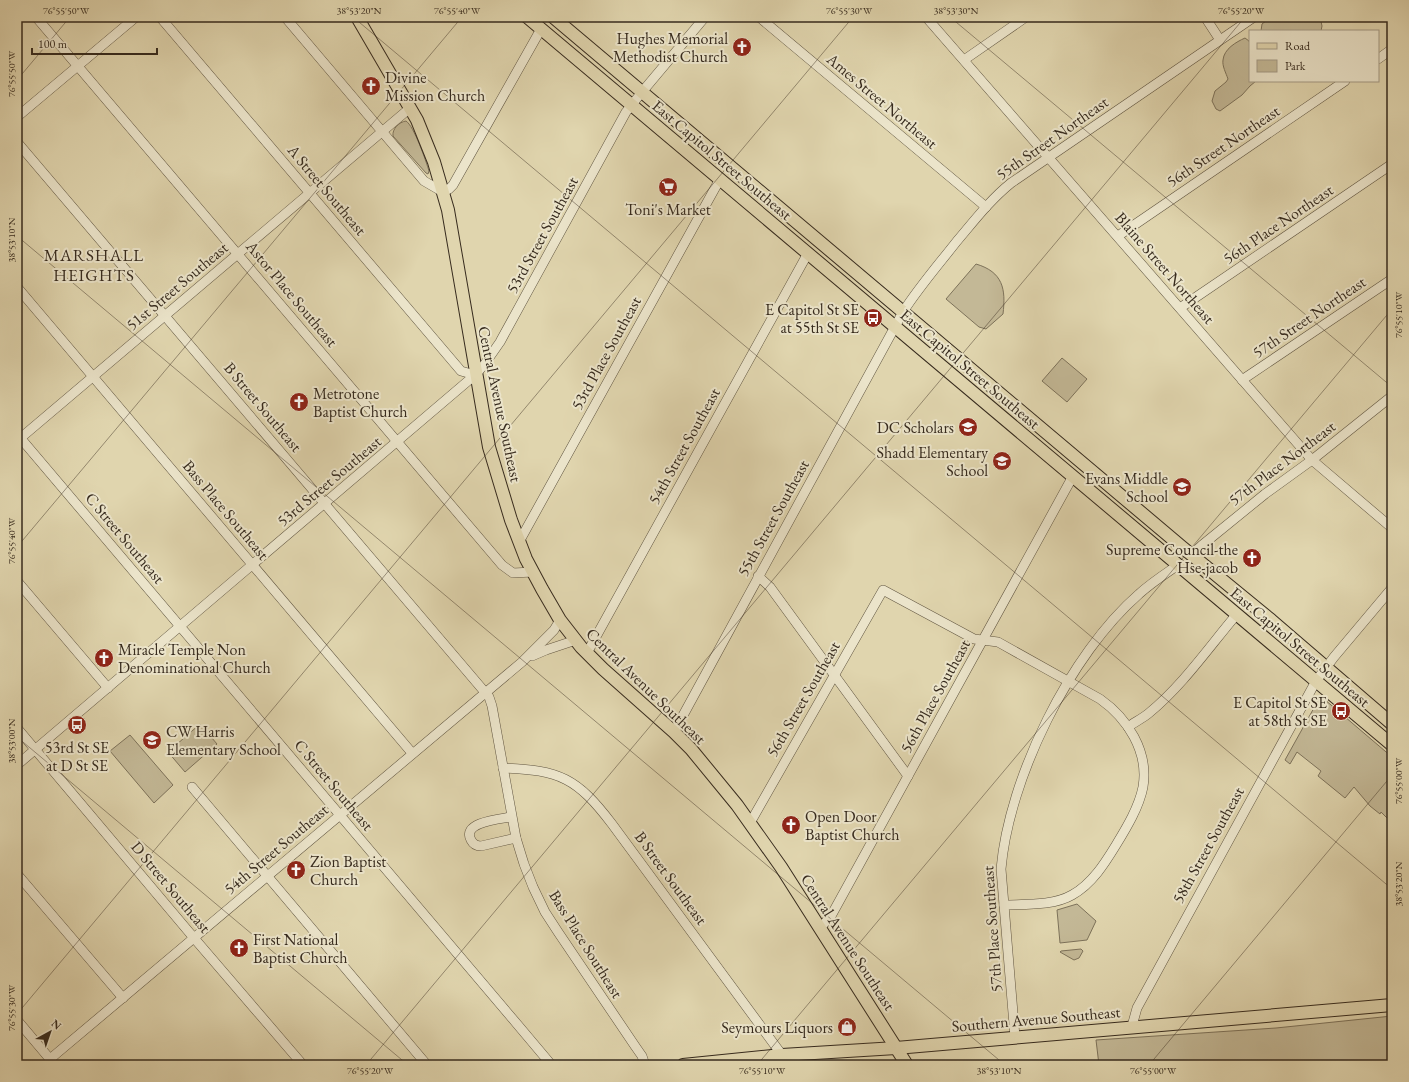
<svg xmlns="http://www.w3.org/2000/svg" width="1409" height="1082" font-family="'EB Garamond',serif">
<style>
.green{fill:#c3b896;stroke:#7d725a}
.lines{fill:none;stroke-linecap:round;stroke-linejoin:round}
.minor-casing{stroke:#615642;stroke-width:10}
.major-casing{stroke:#372b1e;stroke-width:14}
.minor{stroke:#ebe4ca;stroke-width:9}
.major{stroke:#e0d5ae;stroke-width:12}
.ticks{fill:none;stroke:#372b1e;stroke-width:1;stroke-opacity:0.45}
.labels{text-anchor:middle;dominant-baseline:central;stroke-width:4;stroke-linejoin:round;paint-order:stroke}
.poi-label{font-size:16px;fill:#372b1e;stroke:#ebe4ca;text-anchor:end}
.street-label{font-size:16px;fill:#372b1e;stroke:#ebe4ca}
.neighbourhood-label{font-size:17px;letter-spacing:1px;fill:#372b1e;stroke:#ebe4ca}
.neatline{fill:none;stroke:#372b1e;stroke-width:1.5}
.ticks-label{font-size:10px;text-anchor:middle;fill:#372b1e}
</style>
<rect width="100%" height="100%" fill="#e0d5ae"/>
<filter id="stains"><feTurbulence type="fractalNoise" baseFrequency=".005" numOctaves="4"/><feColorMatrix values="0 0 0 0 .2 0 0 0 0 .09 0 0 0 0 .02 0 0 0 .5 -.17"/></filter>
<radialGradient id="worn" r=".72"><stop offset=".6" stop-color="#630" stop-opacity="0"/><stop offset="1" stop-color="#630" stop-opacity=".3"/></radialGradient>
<g class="green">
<polygon points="1271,17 1320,17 1322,26 1321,31 1261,31 1262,24"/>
<path d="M1245,38l4,3 1,3v37h6l-6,5 -8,9 -22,16 -4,-2 -4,-8 3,-10 11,-9 2,-3c-2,-6 -6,-13 -5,-19 1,-11 13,-18 22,-22z"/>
<path d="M406,121c8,5 20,40 23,50l-1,3 -2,-1 -33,-37c-1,-7 6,-14 13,-15z"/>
<path d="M976,264c27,8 30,25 27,50l-17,15 -7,-2 -33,-28z"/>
<polygon points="1062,358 1087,379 1067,402 1042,381"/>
<polygon points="1320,697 1324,699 1392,757 1392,815 1388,819 1381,812 1380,814 1370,806 1354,787 1345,798 1318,776 1321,771 1297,752 1290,764 1285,760"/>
<polygon points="200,724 217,744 185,772 168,752"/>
<polygon points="130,735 173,785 154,803 110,751"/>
<polygon points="1077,904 1096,921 1087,940 1060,943 1057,910"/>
<polygon points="1081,949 1083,951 1079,958 1074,960 1060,952 1061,951"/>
<polygon points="1392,1016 1392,1065 1099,1065 1096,1040 1276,1028"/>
</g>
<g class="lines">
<defs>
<g id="minor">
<polyline points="36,17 502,565 513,573 533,572"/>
<polyline points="160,17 461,371 475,375"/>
<polyline points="285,17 424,181 443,192 449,189 453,185 541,29"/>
<polyline points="759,17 986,207"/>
<polyline points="926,17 1312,460 1392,528"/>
<polyline points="1205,17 1220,40"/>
<polyline points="1378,59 1392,49"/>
<polyline points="964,60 1026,17"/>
<polyline points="17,117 136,17"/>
<polyline points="17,142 489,697 492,706 516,838 524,864 533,887 545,912 558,932 635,1046 642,1056 645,1065"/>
<polyline points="1118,236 1345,81"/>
<polyline points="17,287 412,753"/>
<polyline points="1180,308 1392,164"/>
<polyline points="1242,380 1392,279"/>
<polyline points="17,434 517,1024 549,1062 550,1065"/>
<polyline points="17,441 410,108"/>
<polyline points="519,542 720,179"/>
<polyline points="1192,554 1201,546 1265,494 1312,460 1392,396"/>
<polyline points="758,576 770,587 908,776"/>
<polyline points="17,581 108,688"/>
<polyline points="587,653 808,253"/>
<polyline points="532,656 546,650 576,640"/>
<path d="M1128,727c7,-5 15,-9 21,-14 34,-28 60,-66 88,-99"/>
<polyline points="17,728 194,938 303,1065"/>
<path d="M674,732l229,-420c16,-25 36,-48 54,-71 17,-20 33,-41 54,-58l243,-166"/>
<polyline points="17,765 475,375 484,365 500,342 626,112 642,92 705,17"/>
<path d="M503,768c57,2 74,10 109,56l170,231"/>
<polyline points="192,787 427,1065"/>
<path d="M511,817c-10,2 -50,5 -40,23 2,4 5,6 10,6l35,-8"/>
<path d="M750,823l133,-233 91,49 24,3 102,57c27,19 49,52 43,88 -4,20 -16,40 -27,58 -11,18 -24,39 -44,50 -19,11 -47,9 -68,10"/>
<polyline points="17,874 123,998"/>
<polyline points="820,928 831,916 1073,476"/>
<polyline points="17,1020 55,1065"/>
<polyline points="1132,1026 1137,1008 1316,681 1334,657 1392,588"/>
<path d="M1015,1037l-14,-168c8,-91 69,-215 138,-275 12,-11 26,-20 39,-29"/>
<polyline points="50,1059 522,662 554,630 560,620"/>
</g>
<g id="major">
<polyline points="357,17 417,120 434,162 448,210 489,447 511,520 526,559 542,589 560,620 581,647 603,669 674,732 691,749 737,805 781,867 907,1065"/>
<polyline points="527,17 1392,745"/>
<polyline points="553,17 1182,547 1271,620 1392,724"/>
<polyline points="683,1065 782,1055 896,1048 1392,1005"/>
</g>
</defs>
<use href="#minor" class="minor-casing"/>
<use href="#major" class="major-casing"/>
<use href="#minor" class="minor"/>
<use href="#major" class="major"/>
</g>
<path class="ticks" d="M353,17l1039,872M950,17l442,370M17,80l53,-63M17,236l988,829M17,547l445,-530M17,737l391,328M17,1014l836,-997M366,1065l879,-1048M757,1065l635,-756M1149,1065l243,-290"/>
<defs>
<symbol id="church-disc" viewBox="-11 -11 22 22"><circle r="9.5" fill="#8f2418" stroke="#ebe4ca"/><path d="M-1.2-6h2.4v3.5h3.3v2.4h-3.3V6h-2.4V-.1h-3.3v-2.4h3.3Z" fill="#fff"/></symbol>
<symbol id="supermarket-disc" viewBox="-11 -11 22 22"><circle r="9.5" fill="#8f2418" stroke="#ebe4ca"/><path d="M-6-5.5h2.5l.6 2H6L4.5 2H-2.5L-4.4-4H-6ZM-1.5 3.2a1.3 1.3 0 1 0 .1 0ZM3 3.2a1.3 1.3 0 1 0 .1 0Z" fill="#fff"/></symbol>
<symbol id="bus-disc" viewBox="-11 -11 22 22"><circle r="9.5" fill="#8f2418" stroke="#ebe4ca"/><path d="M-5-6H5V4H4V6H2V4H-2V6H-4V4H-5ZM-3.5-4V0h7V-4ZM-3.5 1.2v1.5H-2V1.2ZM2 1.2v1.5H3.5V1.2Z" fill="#fff"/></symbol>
<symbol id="school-disc" viewBox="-11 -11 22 22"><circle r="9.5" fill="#8f2418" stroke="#ebe4ca"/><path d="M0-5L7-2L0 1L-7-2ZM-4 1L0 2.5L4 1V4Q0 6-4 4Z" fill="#fff"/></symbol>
<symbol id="shop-disc" viewBox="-11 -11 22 22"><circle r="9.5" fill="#8f2418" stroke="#ebe4ca"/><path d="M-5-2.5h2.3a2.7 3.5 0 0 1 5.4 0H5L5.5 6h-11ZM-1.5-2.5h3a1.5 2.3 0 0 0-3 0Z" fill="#fff"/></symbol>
</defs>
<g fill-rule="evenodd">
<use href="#church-disc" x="731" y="36" width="22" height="22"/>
<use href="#church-disc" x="360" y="75" width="22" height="22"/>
<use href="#supermarket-disc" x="657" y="176" width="22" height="22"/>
<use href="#bus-disc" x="862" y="307" width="22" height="22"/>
<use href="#church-disc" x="288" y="391" width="22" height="22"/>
<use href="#school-disc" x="957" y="416" width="22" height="22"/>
<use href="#school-disc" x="991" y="450" width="22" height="22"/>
<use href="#school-disc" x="1171" y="476" width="22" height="22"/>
<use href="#church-disc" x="1241" y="547" width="22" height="22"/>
<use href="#church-disc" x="93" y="647" width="22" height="22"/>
<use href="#bus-disc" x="1330" y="700" width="22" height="22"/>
<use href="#bus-disc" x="66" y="714" width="22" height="22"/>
<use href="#school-disc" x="141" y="729" width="22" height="22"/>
<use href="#church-disc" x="780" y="814" width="22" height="22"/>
<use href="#church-disc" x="285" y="859" width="22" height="22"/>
<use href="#church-disc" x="228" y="937" width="22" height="22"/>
<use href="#shop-disc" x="836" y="1016" width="22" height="22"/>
</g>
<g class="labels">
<g class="poi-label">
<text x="728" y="38">Hughes Memorial<tspan x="728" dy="18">Methodist Church</tspan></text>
<text x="385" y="77" text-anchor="start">Divine<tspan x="385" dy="18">Mission Church</tspan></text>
<text x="668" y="209" text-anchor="middle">Toni's Market</text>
<text x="859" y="309">E Capitol St SE<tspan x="859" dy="18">at 55th St SE</tspan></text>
<text x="313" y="393" text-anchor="start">Metrotone<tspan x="313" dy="18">Baptist Church</tspan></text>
<text x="954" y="427">DC Scholars</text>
<text x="988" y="452">Shadd Elementary<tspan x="988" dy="18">School</tspan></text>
<text x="1168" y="478">Evans Middle<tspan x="1168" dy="18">School</tspan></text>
<text x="1238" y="549">Supreme Council-the<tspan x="1238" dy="18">Hse-jacob</tspan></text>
<text x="118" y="649" text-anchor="start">Miracle Temple Non<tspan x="118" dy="18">Denominational Church</tspan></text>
<text x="1327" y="702">E Capitol St SE<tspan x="1327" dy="18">at 58th St SE</tspan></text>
<text x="166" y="731" text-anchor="start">CW Harris<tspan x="166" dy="18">Elementary School</tspan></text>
<text x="77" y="747" text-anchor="middle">53rd St SE<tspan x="77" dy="18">at D St SE</tspan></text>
<text x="805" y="816" text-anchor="start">Open Door<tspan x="805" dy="18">Baptist Church</tspan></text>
<text x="310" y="861" text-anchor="start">Zion Baptist<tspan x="310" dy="18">Church</tspan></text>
<text x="253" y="939" text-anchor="start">First National<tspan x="253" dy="18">Baptist Church</tspan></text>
<text x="833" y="1027">Seymours Liquors</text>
</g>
<g class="street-label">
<text transform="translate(882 101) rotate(40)">Ames Street Northeast</text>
<text transform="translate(1052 138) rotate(-35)">55th Street Northeast</text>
<text transform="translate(1223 146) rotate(-34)">56th Street Northeast</text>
<text transform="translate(722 160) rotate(40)">East Capitol Street Southeast</text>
<text transform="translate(327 190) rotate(50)">A Street Southeast</text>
<text transform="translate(1278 224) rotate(-34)">56th Place Northeast</text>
<text transform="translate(542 235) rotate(-61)">53rd Street Southeast</text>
<text transform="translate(1165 268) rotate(49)">Blaine Street Northeast</text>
<text transform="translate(177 286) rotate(-40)">51st Street Southeast</text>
<text transform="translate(292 294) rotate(50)">Astor Place Southeast</text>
<text transform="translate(1309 317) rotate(-34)">57th Street Northeast</text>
<text transform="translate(606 353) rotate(-61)">53rd Place Southeast</text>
<text transform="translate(970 369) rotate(40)">East Capitol Street Southeast</text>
<text transform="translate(500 404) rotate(78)">Central Avenue Southeast</text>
<text transform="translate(263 407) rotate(50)">B Street Southeast</text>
<text transform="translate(684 446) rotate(-61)">54th Street Southeast</text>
<text transform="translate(1282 463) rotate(-37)">57th Place Northeast</text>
<text transform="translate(329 481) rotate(-40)">53rd Street Southeast</text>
<text transform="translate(226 510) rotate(50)">Bass Place Southeast</text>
<text transform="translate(773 518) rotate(-61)">55th Street Southeast</text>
<text transform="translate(125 538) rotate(50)">C Street Southeast</text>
<text transform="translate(1300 647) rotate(40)">East Capitol Street Southeast</text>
<text transform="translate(646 686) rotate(44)">Central Avenue Southeast</text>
<text transform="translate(935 696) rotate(-61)">56th Place Southeast</text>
<text transform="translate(803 699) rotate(-60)">56th Street Southeast</text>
<text transform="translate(334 785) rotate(50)">C Street Southeast</text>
<text transform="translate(1208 845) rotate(-61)">58th Street Southeast</text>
<text transform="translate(276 849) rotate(-40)">54th Street Southeast</text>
<text transform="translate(671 878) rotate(54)">B Street Southeast</text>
<text transform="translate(171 887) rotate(50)">D Street Southeast</text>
<text transform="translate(992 929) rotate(-94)">57th Place Southeast</text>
<text transform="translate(848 942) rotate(57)">Central Avenue Southeast</text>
<text transform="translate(586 944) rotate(58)">Bass Place Southeast</text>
<text transform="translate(1036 1019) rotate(-5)">Southern Avenue Southeast</text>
</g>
<g class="neighbourhood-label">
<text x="94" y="255">MARSHALL<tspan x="94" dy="20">HEIGHTS</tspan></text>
</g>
</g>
<rect width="1409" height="1082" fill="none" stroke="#e0d5ae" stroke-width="44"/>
<rect x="1249" y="30" width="130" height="52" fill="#ebe4ca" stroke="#a39a85"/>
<rect x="1257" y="43" width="20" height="6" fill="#e0d5ae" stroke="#a39a85"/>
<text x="1285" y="50" font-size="12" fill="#372b1e">Road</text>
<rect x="1257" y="60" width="20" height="12" fill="#c3b896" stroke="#a39a85"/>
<text x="1285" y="70" font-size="12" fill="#372b1e">Park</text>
<g transform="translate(50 1032) rotate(40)" stroke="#ebe4ca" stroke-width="3" paint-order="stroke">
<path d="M0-3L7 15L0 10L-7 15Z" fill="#372b1e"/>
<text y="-6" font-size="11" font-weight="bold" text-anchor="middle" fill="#372b1e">N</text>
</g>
<path d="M32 48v6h125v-6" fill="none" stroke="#372b1e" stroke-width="2"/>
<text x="38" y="48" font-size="12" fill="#372b1e" stroke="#ebe4ca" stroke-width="3" paint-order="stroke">100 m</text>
<rect x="22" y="22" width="1365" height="1038" class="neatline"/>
<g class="ticks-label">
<text x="66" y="14">76°55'50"W</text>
<text x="359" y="14">38°53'20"N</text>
<text x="457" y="14">76°55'40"W</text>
<text x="849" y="14">76°55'30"W</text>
<text x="956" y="14">38°53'30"N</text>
<text x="1241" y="14">76°55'20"W</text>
<text transform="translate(11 74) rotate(-90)" y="4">76°55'50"W</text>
<text transform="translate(11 240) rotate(-90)" y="4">38°53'10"N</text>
<text transform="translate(1398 315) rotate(-90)" y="4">76°55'10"W</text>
<text transform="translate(11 541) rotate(-90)" y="4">76°55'40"W</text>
<text transform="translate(11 741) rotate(-90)" y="4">38°53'00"N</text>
<text transform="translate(1398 781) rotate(-90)" y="4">76°55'00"W</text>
<text transform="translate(1398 884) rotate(-90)" y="4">38°53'20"N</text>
<text transform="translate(11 1008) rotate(-90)" y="4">76°55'30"W</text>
<text x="370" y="1074">76°55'20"W</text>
<text x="762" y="1074">76°55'10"W</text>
<text x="999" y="1074">38°53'10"N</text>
<text x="1153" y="1074">76°55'00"W</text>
</g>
<rect width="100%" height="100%" filter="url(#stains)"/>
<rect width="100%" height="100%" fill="url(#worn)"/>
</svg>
